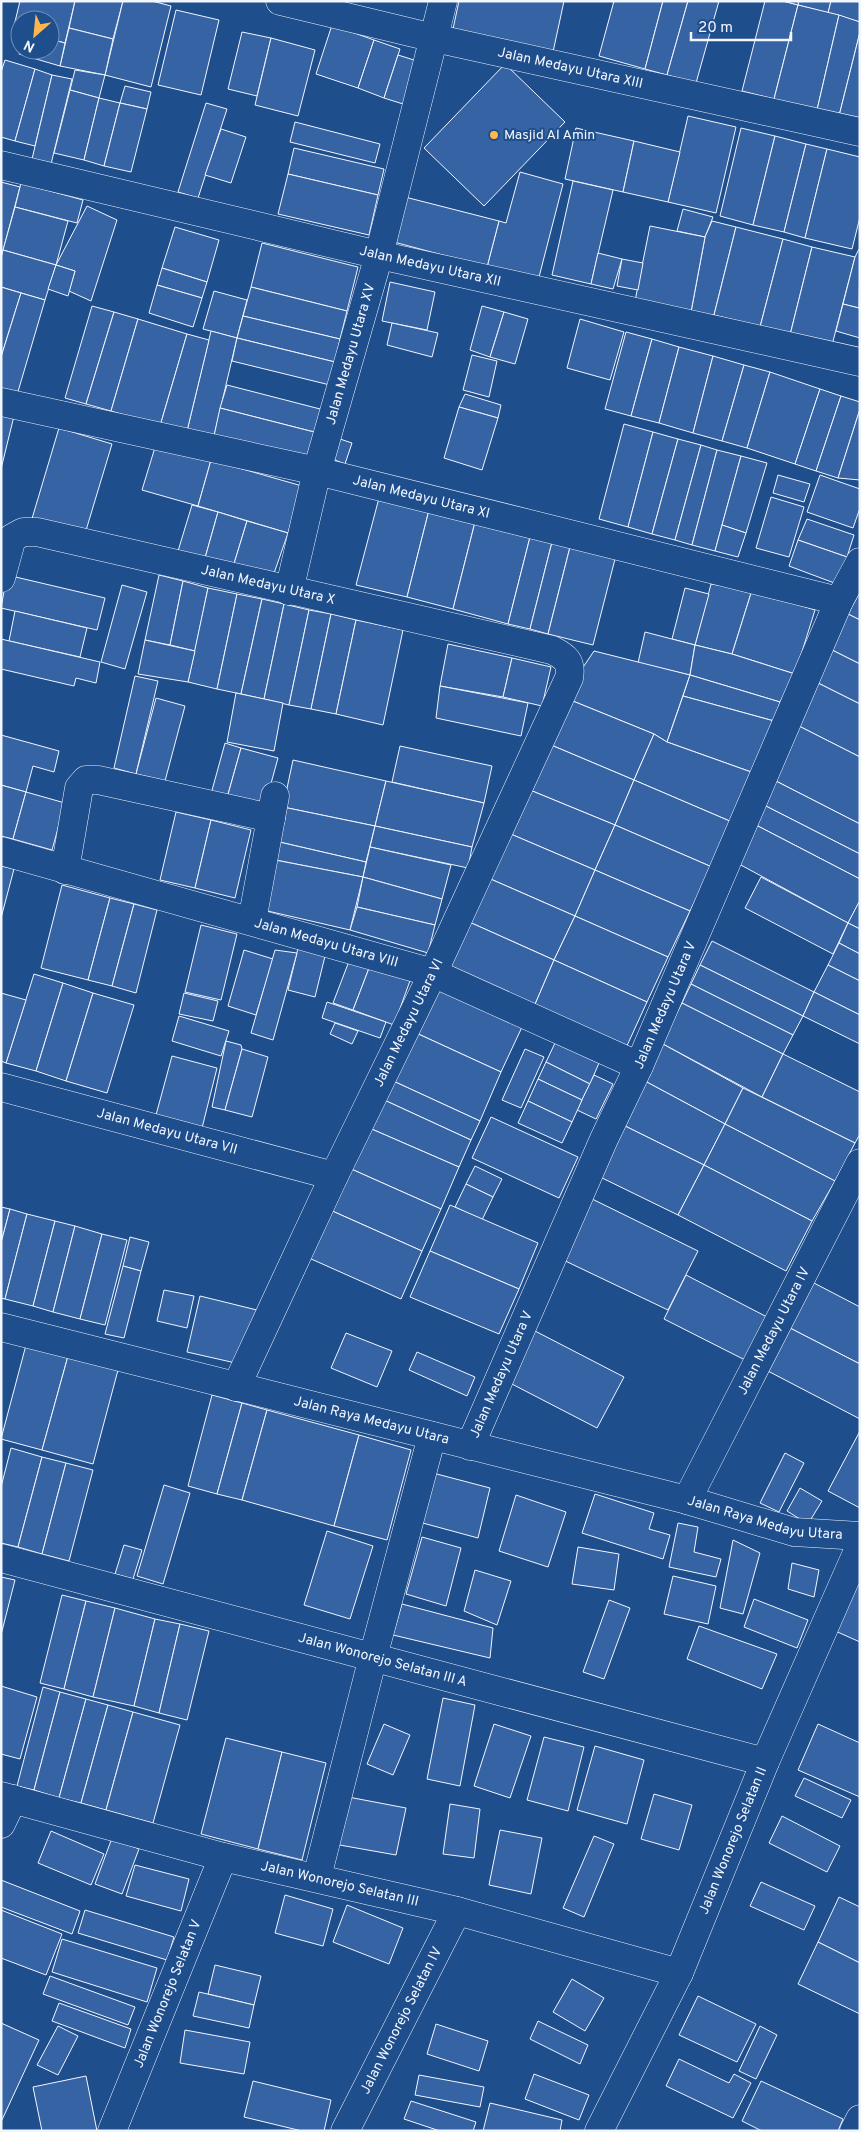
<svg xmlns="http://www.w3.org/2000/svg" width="861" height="2132" font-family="Overpass,sans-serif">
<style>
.building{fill:#3563a3;stroke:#f2f6ff}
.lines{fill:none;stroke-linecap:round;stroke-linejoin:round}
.minor-casing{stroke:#f2f6ff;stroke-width:29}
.minor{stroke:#1f4e8c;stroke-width:28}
.poi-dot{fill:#ffb74d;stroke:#1f4e8c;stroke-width:2}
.labels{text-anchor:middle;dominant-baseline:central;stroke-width:4;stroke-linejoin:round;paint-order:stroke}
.street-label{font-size:14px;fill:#f2f6ff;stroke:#1f4e8c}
.poi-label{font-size:14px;fill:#f2f6ff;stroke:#1f4e8c;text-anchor:start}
</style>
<rect width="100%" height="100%" fill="#1f4e8c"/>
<g class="building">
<polygon points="20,1 75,1 65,43 50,39 50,20 20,20 20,32 13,30"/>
<polygon points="75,1 123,1 113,39 69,28"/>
<polygon points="123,1 152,1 171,6 151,87 105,75"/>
<polygon points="459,1 564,1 553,52 453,29"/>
<polygon points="614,1 663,1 645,69 599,56"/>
<polygon points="663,1 688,1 667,75 645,69"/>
<polygon points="688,1 719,1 696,83 667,75"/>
<polygon points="765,1 783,1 798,5 774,99 742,91"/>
<polygon points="783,1 799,1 798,5"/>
<polygon points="799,1 831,1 828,13 798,5"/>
<polygon points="831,1 860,1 860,22 828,13"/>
<polygon points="798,5 839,15 817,110 774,99"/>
<polygon points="176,10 219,20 201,95 158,85"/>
<polygon points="839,15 860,22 860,32 839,116 817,110"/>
<polygon points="332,25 374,40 358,88 316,74"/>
<polygon points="69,28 113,39 105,75 60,66"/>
<polygon points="242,32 271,38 257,96 228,89"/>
<polygon points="860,32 860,121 839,116"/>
<polygon points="271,38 315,50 298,116 255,105"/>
<polygon points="50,39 65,43 60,66 19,54 20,50 50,50"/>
<polygon points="374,40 400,49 384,98 358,88"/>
<polygon points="398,55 417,61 403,104 384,98"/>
<polygon points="5,60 35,69 15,141 1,137 1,72"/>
<polygon points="505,64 565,122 484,206 424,148"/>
<polygon points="35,69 52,75 35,146 15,141"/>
<polygon points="75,70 105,75 99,98 70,90"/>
<polygon points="52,75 72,79 51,164 32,159"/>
<polygon points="125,86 151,92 147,109 120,103"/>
<polygon points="70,90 99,98 84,160 54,153"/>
<polygon points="99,98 120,103 104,166 84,160"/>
<polygon points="120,103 147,109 131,172 104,166"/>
<polygon points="206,103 227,109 198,198 178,192"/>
<polygon points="688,116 736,127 716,213 668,202"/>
<polygon points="295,122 380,144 375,163 290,142"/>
<polygon points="576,128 634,141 623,192 565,179"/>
<polygon points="741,128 775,136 753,225 720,216"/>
<polygon points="221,129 246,137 231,183 205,175"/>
<polygon points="775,136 806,144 784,232 753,225"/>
<polygon points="634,141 680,152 668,202 623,192"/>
<polygon points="806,144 827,149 805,238 784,232"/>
<polygon points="294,148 384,169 378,195 288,174"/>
<polygon points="827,149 860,157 860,217 852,249 805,238"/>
<polygon points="520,172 563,184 538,281 487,267 499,221 506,223"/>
<polygon points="288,174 378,195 369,235 278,214"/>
<polygon points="573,181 613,190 591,284 552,275"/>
<polygon points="1,182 20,187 1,258"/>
<polygon points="21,183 83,200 77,223 15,207"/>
<polygon points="405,197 499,221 487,267 394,242"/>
<polygon points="87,206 117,220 91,301 69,291 75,271 56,265"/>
<polygon points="15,207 68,221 56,265 3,250"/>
<polygon points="683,209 713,217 705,237 677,231"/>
<polygon points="712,221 736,227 714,315 691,312 705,237"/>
<polygon points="650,226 705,237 691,312 635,301"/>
<polygon points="175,227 219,240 207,282 162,268"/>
<polygon points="736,227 783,239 760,327 714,315"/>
<polygon points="783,239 812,247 790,335 760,327"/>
<polygon points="262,243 358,267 347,311 251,287"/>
<polygon points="812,247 855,257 832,345 790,335"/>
<polygon points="859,249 860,250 859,308 843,304 855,257"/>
<polygon points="3,250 56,265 45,300 1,287 1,258"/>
<polygon points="598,253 622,259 613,289 591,284"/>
<polygon points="622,259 643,263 638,290 617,286"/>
<polygon points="56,265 75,271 68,296 48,289"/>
<polygon points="162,268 207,282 202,298 157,285"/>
<polygon points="390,282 435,292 427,330 382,321"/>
<polygon points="157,285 202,298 193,327 149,313"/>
<polygon points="1,287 21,293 1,357"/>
<polygon points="251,287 347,311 340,339 243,316"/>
<polygon points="214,291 247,300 237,338 203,329"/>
<polygon points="21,293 45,300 17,395 1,390 1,357"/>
<polygon points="843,304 859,308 860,307 860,338 836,331"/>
<polygon points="92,306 114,312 86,404 65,398"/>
<polygon points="482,306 504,312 490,357 470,350"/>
<polygon points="114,312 138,319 111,411 86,404"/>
<polygon points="504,312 528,319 515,364 490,357"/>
<polygon points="243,316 340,339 335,362 237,338"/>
<polygon points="138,319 187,334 160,426 111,411"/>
<polygon points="580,319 624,332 610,380 567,368"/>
<polygon points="392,323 438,333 432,357 387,345"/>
<polygon points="211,331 237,338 214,436 187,431"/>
<polygon points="626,332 652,339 631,416 605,409"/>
<polygon points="187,334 209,340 187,431 160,426"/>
<polygon points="237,338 335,362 330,385 232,361"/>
<polygon points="652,339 679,347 659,423 631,416"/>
<polygon points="679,347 713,356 693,433 659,423"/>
<polygon points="472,355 497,361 489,397 463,390"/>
<polygon points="713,356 744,365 722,441 693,433"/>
<polygon points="744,365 770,372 747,448 722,441"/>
<polygon points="770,372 820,389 795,464 747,448"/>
<polygon points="227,385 324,410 318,433 220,408"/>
<polygon points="820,389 841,396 816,471 795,464"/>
<polygon points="465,394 501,405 498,418 459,407"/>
<polygon points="841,396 860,402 860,409 838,478 816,471"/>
<polygon points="459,407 498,418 482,470 444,458"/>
<polygon points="220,408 318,433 311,461 214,436"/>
<polygon points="860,409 860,480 838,478"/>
<polygon points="1,413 14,416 1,469"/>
<polygon points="624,424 653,432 628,527 599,519"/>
<polygon points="59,428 112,444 84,537 31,522"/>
<polygon points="653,432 678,439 652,534 628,527"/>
<polygon points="337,438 352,443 345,464 330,458"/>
<polygon points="678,439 701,445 675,540 652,534"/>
<polygon points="156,444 211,460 198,506 142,490"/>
<polygon points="701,445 717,450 692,545 675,540"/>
<polygon points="717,450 741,456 715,551 692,545"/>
<polygon points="741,456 767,463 746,533 722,525"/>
<polygon points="211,460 302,486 288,533 198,506"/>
<polygon points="778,475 810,484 804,502 773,493"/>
<polygon points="820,475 860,489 860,508 853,528 807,512"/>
<polygon points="771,497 804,507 789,557 756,548"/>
<polygon points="379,498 429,510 407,597 356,585"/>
<polygon points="192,505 218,512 205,558 178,551"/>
<polygon points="429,510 475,522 453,609 407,597"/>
<polygon points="218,512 247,521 233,567 205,558"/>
<polygon points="807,519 854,535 847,557 798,540"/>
<polygon points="247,521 288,533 272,579 233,567"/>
<polygon points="475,522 530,537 508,624 453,609"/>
<polygon points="722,525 746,533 738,557 715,551"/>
<polygon points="530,537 552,542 530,629 508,624"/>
<polygon points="798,540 847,557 837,584 789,566"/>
<polygon points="552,542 570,547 548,634 530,629"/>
<polygon points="570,547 615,559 593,645 548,634"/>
<polygon points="7,575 105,598 97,630 1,608"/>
<polygon points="159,575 183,581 170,645 145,640"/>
<polygon points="183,581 208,588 195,651 170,645"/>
<polygon points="711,584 752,590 732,654 695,645"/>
<polygon points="122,585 147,592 125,669 101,662"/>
<polygon points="208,588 237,594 217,689 188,682"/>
<polygon points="685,588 709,594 695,645 672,639"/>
<polygon points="752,590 815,610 795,674 732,654"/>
<polygon points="860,592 860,620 848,614"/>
<polygon points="237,594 262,599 241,694 217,689"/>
<polygon points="262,599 284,604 264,699 241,694"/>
<polygon points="284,604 309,610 289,705 264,699"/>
<polygon points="309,610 331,614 311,709 289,705"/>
<polygon points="15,611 87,628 80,657 9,641"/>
<polygon points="331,614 356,620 336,714 311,709"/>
<polygon points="848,614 860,620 860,664 830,649"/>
<polygon points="356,620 403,630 383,725 336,714"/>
<polygon points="645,632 695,645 690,675 638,663"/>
<polygon points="1,639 100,662 96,683 76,678 74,686 1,669"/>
<polygon points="145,640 195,651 188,682 138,674"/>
<polygon points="448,644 512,658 503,697 440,686"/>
<polygon points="695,645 732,654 795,674 780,702 690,675"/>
<polygon points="830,649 860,664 860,704 814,681"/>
<polygon points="594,651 690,675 667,742 654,734 563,697"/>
<polygon points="512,658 551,667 542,706 503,697"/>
<polygon points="690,675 780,702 774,721 683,696"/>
<polygon points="135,676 158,681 136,774 114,768"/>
<polygon points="814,681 860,704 860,757 793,723"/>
<polygon points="440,686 528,703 521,736 436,718"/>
<polygon points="236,693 283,703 274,751 227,742"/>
<polygon points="683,696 774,721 754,773 667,742"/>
<polygon points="563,697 654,734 634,780 544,742"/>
<polygon points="156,698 185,706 165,781 136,774"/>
<polygon points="793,723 860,757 860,824 772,779"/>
<polygon points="654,734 667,742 754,773 732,822 634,780"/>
<polygon points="1,735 59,751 54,772 33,766 26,792 1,785"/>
<polygon points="544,742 634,780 615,825 525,788"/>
<polygon points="225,743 241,748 227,798 211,794"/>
<polygon points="400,746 492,766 484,803 392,782"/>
<polygon points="241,748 278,758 264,809 227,798"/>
<polygon points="293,760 386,781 375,826 283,807"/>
<polygon points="772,779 860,824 860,854 758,802"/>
<polygon points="634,780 732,822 712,867 615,825"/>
<polygon points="386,781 484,803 472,847 375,826"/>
<polygon points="1,785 26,792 13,839 1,836"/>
<polygon points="525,788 615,825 595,870 506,832"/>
<polygon points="26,792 65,803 52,850 13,839"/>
<polygon points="758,802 860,854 860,879 754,824"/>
<polygon points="283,807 375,826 366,862 275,841"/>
<polygon points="176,812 211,820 195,888 160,880"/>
<polygon points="211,820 251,830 235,898 195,888"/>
<polygon points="754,824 860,879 860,901 848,923 739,864"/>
<polygon points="615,825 712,867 690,911 595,870"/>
<polygon points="375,826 472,847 468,868 370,847"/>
<polygon points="506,832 595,870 575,916 486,877"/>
<polygon points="275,841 366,862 363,877 270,859"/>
<polygon points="370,847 451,865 442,899 363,877"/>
<polygon points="270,859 363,877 350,930 259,909"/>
<polygon points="1,866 14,869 1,918"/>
<polygon points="595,870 690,911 668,957 575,916"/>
<polygon points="363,877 442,899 435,925 357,907"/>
<polygon points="486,877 575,916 554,960 467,921"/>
<polygon points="761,877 848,923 833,954 745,908"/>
<polygon points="62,885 110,898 88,980 41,968"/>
<polygon points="110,898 134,904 112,986 88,980"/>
<polygon points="859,902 860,902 860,929 848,923"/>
<polygon points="134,904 157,910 136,993 112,986"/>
<polygon points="357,907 435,925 428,953 350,930"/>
<polygon points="575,916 668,957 647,1002 554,960"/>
<polygon points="467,921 554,960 533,1009 445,970"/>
<polygon points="848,923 860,929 860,954 839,943"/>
<polygon points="201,925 237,934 221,1000 185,992"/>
<polygon points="712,941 814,992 803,1016 700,965"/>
<polygon points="839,943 860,954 860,981 828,965"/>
<polygon points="299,944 326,952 315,997 288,990"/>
<polygon points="244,950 273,959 256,1015 228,1006"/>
<polygon points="275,950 297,953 273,1040 251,1033"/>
<polygon points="351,956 371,963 353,1010 333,1003"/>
<polygon points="554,960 647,1002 625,1050 533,1009"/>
<polygon points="371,963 411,978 394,1025 353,1010"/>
<polygon points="700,965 803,1016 793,1035 691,984"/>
<polygon points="828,965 860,981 860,1015 814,992"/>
<polygon points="34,974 63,983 36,1071 6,1063"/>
<polygon points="63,983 93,993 66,1081 36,1071"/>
<polygon points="691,984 793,1035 783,1054 682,1003"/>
<polygon points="434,987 522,1027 501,1072 414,1032"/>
<polygon points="814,992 860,1015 860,1044 803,1016"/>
<polygon points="1,993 26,1000 6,1063 1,1061"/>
<polygon points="93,993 134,1005 107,1093 66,1081"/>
<polygon points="184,993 218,1001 213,1021 179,1014"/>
<polygon points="327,1002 386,1022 380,1038 322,1018"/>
<polygon points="682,1003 783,1054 762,1097 661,1043"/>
<polygon points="179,1016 229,1031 221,1056 172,1041"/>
<polygon points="335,1023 358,1031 352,1044 330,1034"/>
<polygon points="414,1032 501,1072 480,1121 391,1080"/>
<polygon points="226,1041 241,1045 242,1049 225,1110 212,1107"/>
<polygon points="555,1043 599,1063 590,1084 546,1062"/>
<polygon points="661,1043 743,1088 725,1124 643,1080"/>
<polygon points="242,1049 268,1057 252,1117 225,1110"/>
<polygon points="525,1049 544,1057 521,1108 502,1100"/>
<polygon points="783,1054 860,1092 860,1134 855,1143 762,1097"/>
<polygon points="172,1056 217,1068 202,1128 156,1115"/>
<polygon points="546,1062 590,1084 582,1100 538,1079"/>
<polygon points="594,1075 613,1084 596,1119 577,1110"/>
<polygon points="538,1079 582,1100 572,1122 528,1101"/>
<polygon points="391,1080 480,1121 471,1140 382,1099"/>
<polygon points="643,1080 725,1124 704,1165 621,1124"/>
<polygon points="743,1088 855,1143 835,1181 725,1124"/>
<polygon points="382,1099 471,1140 459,1167 367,1127"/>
<polygon points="528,1101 572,1122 562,1143 518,1123"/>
<polygon points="491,1117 578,1157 559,1198 472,1158"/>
<polygon points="621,1124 704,1165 678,1215 596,1175"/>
<polygon points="725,1124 835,1181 812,1221 704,1165"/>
<polygon points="367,1127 459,1167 441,1209 349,1168"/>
<polygon points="704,1165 812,1221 786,1271 678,1215"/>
<polygon points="475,1166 502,1179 493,1197 466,1184"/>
<polygon points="349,1168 441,1209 422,1251 330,1210"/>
<polygon points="466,1184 493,1197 482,1220 455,1207"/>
<polygon points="586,1196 698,1251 668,1310 557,1257"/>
<polygon points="450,1205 538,1243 519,1289 430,1251"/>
<polygon points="1,1207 10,1209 1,1243"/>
<polygon points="10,1209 27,1214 5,1299 1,1298 1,1243"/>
<polygon points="330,1210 422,1251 401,1299 309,1258"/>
<polygon points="27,1214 55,1221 33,1306 5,1299"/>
<polygon points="55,1221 75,1226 53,1312 33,1306"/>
<polygon points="75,1226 102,1234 80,1319 53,1312"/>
<polygon points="102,1234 127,1240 105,1325 80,1319"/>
<polygon points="130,1237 149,1242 141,1271 123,1266"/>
<polygon points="430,1251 519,1289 499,1334 410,1297"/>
<polygon points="123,1266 141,1271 124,1338 105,1334"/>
<polygon points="686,1275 769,1318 747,1361 664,1319"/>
<polygon points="812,1282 860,1307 860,1364 788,1327"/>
<polygon points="164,1290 194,1296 187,1328 157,1321"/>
<polygon points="200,1296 265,1312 240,1364 187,1352"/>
<polygon points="788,1327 860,1364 860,1419 766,1370"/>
<polygon points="535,1331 624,1377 597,1428 508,1382"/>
<polygon points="346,1333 392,1351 377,1387 331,1368"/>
<polygon points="26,1345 68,1356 42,1450 1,1439"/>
<polygon points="417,1352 475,1377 467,1396 409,1370"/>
<polygon points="68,1356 118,1370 93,1464 42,1450"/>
<polygon points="212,1395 242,1403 217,1494 188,1486"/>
<polygon points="242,1403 267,1410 242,1500 217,1494"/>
<polygon points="267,1410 359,1435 334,1526 242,1500"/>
<polygon points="860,1431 860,1508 828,1491"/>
<polygon points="359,1435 411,1450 387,1540 334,1526"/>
<polygon points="11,1448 42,1457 18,1547 1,1543 1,1487"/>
<polygon points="785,1453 804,1463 779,1512 760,1503"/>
<polygon points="42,1457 66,1463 42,1554 18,1547"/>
<polygon points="66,1463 93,1470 69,1561 42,1554"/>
<polygon points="433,1473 490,1488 478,1538 419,1522"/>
<polygon points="164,1485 190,1493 163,1584 137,1576"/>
<polygon points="800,1488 822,1501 808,1524 787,1511"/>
<polygon points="595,1494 654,1513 649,1529 670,1535 663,1559 582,1533"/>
<polygon points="516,1495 566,1512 548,1567 499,1551"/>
<polygon points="678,1523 698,1527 694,1552 721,1559 716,1577 669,1567"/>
<polygon points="327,1531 373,1546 350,1619 304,1605"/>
<polygon points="422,1537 461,1548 446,1606 406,1594"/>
<polygon points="733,1540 760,1553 743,1614 720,1608"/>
<polygon points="124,1545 142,1550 133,1579 115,1574"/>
<polygon points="578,1547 619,1554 614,1590 572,1584"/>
<polygon points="792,1563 819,1570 814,1597 788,1589"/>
<polygon points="475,1570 511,1581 497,1625 464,1611"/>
<polygon points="860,1574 860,1642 833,1630"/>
<polygon points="673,1576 716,1586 708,1624 664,1614"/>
<polygon points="1,1577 15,1580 1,1635"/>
<polygon points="62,1595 86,1601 64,1689 40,1683"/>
<polygon points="754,1599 808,1620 797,1648 744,1627"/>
<polygon points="609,1600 630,1608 604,1679 583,1672"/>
<polygon points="86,1601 115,1608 93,1697 64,1689"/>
<polygon points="402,1604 493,1628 490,1658 393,1635"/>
<polygon points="115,1608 155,1619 134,1706 93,1697"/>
<polygon points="155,1619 180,1624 159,1713 134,1706"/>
<polygon points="180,1624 209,1631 187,1720 159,1713"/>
<polygon points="699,1626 777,1654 762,1689 687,1659"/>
<polygon points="1,1686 37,1697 20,1759 1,1754"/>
<polygon points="43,1687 60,1692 34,1790 17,1786"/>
<polygon points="60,1692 86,1699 59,1798 34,1790"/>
<polygon points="443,1698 475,1705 460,1786 427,1779"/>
<polygon points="86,1699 108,1705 81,1803 59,1798"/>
<polygon points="108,1705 133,1712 106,1810 81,1803"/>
<polygon points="133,1712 180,1725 153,1823 106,1810"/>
<polygon points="384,1724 410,1735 393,1775 367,1764"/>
<polygon points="494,1724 531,1736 510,1798 474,1786"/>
<polygon points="818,1724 860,1743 860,1797 798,1770"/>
<polygon points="544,1737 584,1747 568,1811 527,1800"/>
<polygon points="226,1738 282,1752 258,1849 201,1834"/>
<polygon points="595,1746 644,1760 627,1824 577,1810"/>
<polygon points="282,1752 326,1763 302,1860 258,1849"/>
<polygon points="804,1778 851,1800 842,1818 795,1796"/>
<polygon points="654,1794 692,1805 679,1850 641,1839"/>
<polygon points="343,1796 406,1808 396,1855 334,1844"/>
<polygon points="450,1804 480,1809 474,1858 443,1854"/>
<polygon points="782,1816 840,1846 827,1872 769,1843"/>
<polygon points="500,1830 542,1838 531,1894 489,1885"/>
<polygon points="51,1831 104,1854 91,1885 38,1863"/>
<polygon points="594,1836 614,1844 584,1917 563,1908"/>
<polygon points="112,1838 139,1849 122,1894 95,1884"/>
<polygon points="135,1865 189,1879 181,1911 126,1896"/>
<polygon points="1,1880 80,1911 72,1934 1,1907"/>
<polygon points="761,1882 815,1906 804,1930 750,1906"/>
<polygon points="285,1895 333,1909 323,1946 275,1933"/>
<polygon points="839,1897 860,1907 860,1963 818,1942"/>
<polygon points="347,1905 403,1928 389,1964 333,1942"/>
<polygon points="1,1910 62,1934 46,1975 1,1958"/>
<polygon points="85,1910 174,1937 167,1960 78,1933"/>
<polygon points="62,1939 157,1968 147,2002 52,1972"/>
<polygon points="818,1942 860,1963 860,2014 798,1984"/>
<polygon points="215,1965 261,1976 254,2005 208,1994"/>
<polygon points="50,1976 135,2007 128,2025 43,1994"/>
<polygon points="572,1979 604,1998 585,2031 553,2012"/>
<polygon points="199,1992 254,2005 249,2028 193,2016"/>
<polygon points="698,1996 756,2024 737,2062 679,2035"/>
<polygon points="59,2003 131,2029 125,2048 52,2021"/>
<polygon points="538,2021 588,2045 580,2064 530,2039"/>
<polygon points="1,2023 39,2040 1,2122"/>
<polygon points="436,2024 488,2041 479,2071 427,2054"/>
<polygon points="58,2026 78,2036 58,2075 37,2065"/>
<polygon points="760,2026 777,2035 756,2079 739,2071"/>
<polygon points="185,2030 250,2042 244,2074 180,2063"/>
<polygon points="679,2059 729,2083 734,2074 751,2083 733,2118 666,2086"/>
<polygon points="534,2074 589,2095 579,2120 525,2099"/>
<polygon points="419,2075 484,2087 480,2107 415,2095"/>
<polygon points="86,2076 97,2131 42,2131 33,2087"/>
<polygon points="253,2081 331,2100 324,2131 302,2131 244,2117"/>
<polygon points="761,2081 843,2119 838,2131 762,2131 742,2121"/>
<polygon points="411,2101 476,2122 473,2131 440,2131 404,2119"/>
<polygon points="490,2103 562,2120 560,2131 483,2131"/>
</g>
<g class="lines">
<defs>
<g id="minor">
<path id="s1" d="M280,1l154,37 426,94"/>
<path id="s2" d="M1,165l378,90 481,107"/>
<path id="s3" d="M1,402l316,69 522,130"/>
<path id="s4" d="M1,578l11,-40 11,-6h14l515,118c14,7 20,12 17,28l-136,295 -99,203 -98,211"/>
<path id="s5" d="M289,591l28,-120 62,-216 64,-254"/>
<path id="s6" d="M1,851l432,122 206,93"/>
<polyline points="65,870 79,788 86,780 98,780 271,818"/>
<polyline points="252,921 275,796"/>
<path id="s7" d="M1,1087l333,89"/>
<path id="s8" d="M1,1327l686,173 107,32 66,4"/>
<path id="s9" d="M470,1446l134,-307 35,-73 200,-465 21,-39"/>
<path id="s10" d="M687,1500l173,-337"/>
<path id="s11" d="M1,1558l764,204"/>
<path id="s12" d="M1,1796l222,61 234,54 222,62"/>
<polyline points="1,1824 13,1799"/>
<polyline points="317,1877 373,1657 432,1436"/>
<path id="s13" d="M112,2131l111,-274"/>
<path id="s14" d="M345,2131l112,-220"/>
<path id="s15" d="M599,2131l80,-158 86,-211 95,-216"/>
<polyline points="854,2131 860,2119"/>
</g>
</defs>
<use href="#minor" class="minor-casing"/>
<use href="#minor" class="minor"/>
</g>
<circle class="poi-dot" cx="494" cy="135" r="5"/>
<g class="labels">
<g class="street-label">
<text stroke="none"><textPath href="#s1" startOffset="298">Jalan Medayu Utara XIII</textPath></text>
<text stroke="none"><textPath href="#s2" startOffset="441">Jalan Medayu Utara XII</textPath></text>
<text stroke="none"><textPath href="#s5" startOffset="245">Jalan Medayu Utara XV</textPath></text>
<text stroke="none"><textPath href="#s3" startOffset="431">Jalan Medayu Utara XI</textPath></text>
<text stroke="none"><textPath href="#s4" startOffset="305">Jalan Medayu Utara X</textPath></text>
<text stroke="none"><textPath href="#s6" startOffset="338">Jalan Medayu Utara VIII</textPath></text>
<text stroke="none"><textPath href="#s9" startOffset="482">Jalan Medayu Utara V</textPath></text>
<text transform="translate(409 1023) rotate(-64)">Jalan Medayu Utara VI</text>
<text stroke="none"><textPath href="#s7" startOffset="172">Jalan Medayu Utara VII</textPath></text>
<text stroke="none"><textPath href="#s10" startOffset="190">Jalan Medayu Utara IV</textPath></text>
<text stroke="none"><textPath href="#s9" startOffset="78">Jalan Medayu Utara V</textPath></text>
<text stroke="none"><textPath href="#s8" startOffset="382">Jalan Raya Medayu Utara</textPath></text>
<text stroke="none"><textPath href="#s8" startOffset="788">Jalan Raya Medayu Utara</textPath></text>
<text stroke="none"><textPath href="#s11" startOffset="395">Jalan Wonorejo Selatan III A</textPath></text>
<text stroke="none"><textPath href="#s15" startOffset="320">Jalan Wonorejo Selatan II</textPath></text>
<text stroke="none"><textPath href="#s12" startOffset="350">Jalan Wonorejo Selatan III</textPath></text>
<text stroke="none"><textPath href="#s13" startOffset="148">Jalan Wonorejo Selatan V</textPath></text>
<text stroke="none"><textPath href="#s14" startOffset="124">Jalan Wonorejo Selatan IV</textPath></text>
</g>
<g class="poi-label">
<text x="504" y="135">Masjid Al Amin</text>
</g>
</g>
<rect width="861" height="2132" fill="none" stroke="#f2f6ff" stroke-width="5"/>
<g transform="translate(35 35) rotate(207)"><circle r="24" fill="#1f4e8c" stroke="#7391ba"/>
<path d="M0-4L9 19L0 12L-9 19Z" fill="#ffb74d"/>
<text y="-8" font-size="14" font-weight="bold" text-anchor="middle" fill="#f2f6ff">N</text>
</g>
<path d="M691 32v8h100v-8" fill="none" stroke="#f2f6ff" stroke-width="2.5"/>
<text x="698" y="32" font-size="15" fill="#f2f6ff" stroke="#1f4e8c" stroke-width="4" paint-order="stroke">20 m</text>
</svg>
